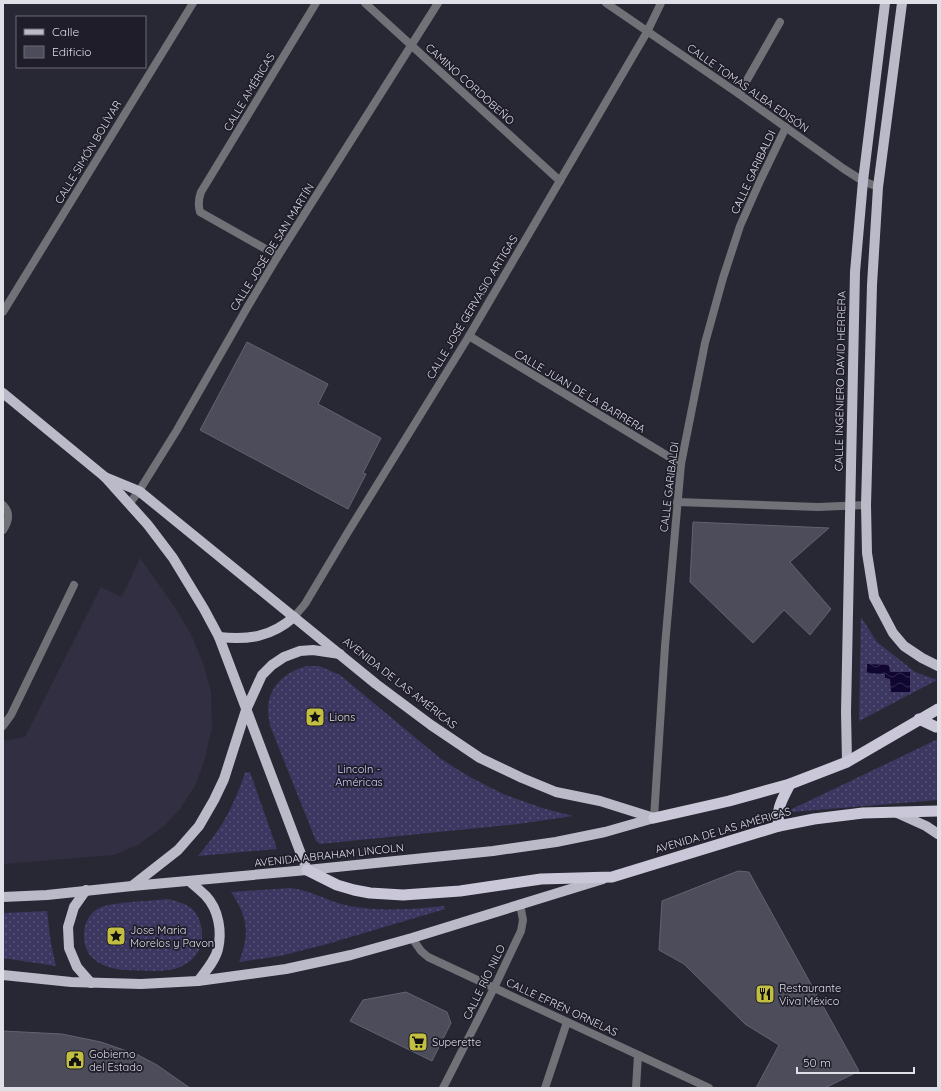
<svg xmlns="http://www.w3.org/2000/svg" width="941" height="1091" font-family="Quicksand,sans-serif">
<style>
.built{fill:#312f41}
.grass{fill:url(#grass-dots)}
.water{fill:url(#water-waves)}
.building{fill:#4c4c5a;stroke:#636271}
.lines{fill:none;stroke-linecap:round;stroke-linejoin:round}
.minor{stroke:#717178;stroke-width:8}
.primary{stroke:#bbbac9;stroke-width:10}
.trunk{stroke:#cac8d8;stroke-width:11}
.labels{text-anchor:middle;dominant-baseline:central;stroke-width:3.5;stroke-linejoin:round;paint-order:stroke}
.street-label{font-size:11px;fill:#dfdfe8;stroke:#1e1d29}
.poi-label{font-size:11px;fill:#dfdfe8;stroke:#1e1d29;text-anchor:start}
.park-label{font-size:11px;fill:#d3d0ff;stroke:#1e1d29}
</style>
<defs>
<pattern id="grass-dots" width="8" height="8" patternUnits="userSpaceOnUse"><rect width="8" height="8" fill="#3c3760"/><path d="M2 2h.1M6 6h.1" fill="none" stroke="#585477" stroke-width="1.8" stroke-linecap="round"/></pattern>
<pattern id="water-waves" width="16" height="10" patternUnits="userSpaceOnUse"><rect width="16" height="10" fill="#10062f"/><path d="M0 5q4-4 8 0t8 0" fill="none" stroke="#322a4d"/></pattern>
</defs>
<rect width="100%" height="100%" fill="#282734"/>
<polygon class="built" points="140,558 174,606 191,634 203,663 211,692 212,727 205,759 196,784 180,809 163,827 138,845 114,855 3,864 3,741 25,737 101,587 122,597"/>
<g class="grass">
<polygon points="861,617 877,642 915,672 937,680 859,721"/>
<path d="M307,666h12l21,9 101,84 27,17 35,18 39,14 31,8 -55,8 -198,20 -4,-3 -45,-113c-10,-31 6,-54 36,-62z"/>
<polygon points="938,739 938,800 791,812 790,810"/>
<path d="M250,772l27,77 -79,7c24,-28 35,-48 47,-83z"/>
<path d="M290,888c18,1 39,14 59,18 32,6 63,3 95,0l1,3 -118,35 -47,12 -41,6c11,-29 9,-44 -8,-70z"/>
<path d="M168,899c8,2 16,4 23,9 11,9 14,29 8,42 -3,6 -9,12 -15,15 -14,9 -41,5 -57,5 -13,0 -30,-5 -38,-16 -9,-15 -6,-38 10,-46 12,-6 53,-7 69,-9z"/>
<polygon points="47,911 51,944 56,966 3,958 3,913"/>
</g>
<polygon class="water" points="867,664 889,665 890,672 910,672 910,692 891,692 890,679 885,678 885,674 867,673"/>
<g class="building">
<polygon points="247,342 328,384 318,404 381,438 363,473 366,474 348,509 200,430"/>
<polygon points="693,522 829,528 790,562 831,609 810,635 784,610 753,643 690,582"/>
<polygon points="738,871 749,872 859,1071 825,1088 756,1088 779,1045 745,1024 684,964 659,950 662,901"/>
<polygon points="406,992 447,1012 451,1023 432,1061 350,1021 363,1000"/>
<polygon points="3,1031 62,1034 101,1042 138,1055 157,1065 190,1088 3,1088"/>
</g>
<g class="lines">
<g class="minor">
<polyline points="365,3 560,181"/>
<polyline points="606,3 739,94 844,169 863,181 878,187"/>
<polyline points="739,94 780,22"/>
<path d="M278,256l-78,-44c-2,-7 -2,-12 1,-20l115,-189"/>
<polyline points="3,312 193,3"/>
<polyline points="469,336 681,464"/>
<polyline points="677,502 818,507 866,505"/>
<polyline points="129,504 139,491 177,430 248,306 278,256 438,3"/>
<path d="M3,505c8,8 6,16 0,25"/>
<polyline points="294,617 305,604 348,532 469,336 647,32 661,3"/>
<polyline points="3,726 11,715 74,585"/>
<polyline points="654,818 665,646 681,464 705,343 723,278 740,226 760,181 786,127"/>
<polyline points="412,938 421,951 428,957 709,1088"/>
<polyline points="443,1088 494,988 521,931 523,920 520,904"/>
<polyline points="545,1088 567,1022"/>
<polyline points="636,1088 638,1055"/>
</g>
<g class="primary">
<polyline points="902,3 878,187 872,285 866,505 867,553 874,597 893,633 904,646 922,658 938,666"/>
<polyline points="3,393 105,477 148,525 173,558 204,609 219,637 307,870"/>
<polyline points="105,477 139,491 376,684 431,725 480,758 522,778 556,792 600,801 654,818"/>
<path d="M219,637c30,3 52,0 75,-20"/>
<polyline points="847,762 846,712 855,272 863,181 885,3"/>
<polyline points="895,812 926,826 938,834"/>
<path d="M189,881c6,5 12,10 17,15 13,14 16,36 12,53 -3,12 -13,23 -20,32"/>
<polyline points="132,886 178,850 199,826 214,800 224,779 246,710 262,675 272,665 284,657 300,651 313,650 340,654"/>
<polyline points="86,890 74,907 68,927 69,948 77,967 91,983"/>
<polyline points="3,897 47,895 132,886 307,870 493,851 556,842 605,832 654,818"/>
<polyline points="3,975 71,982 141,984 198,981 286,969 351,955 412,938 603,879"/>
</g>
<g class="trunk">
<polyline points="919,719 936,727 938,727"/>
<polyline points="654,818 729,801 790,784 847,762 938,709"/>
<path d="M779,826c-3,-18 3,-26 11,-42"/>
<polyline points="307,870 337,885 354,890 370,893 403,895 460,891 541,879 612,877 779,826 814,819 863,813 938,811"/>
</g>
</g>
<defs>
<symbol id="sight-square" viewBox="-11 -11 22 22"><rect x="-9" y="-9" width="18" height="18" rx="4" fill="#c1be40" stroke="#1e1d29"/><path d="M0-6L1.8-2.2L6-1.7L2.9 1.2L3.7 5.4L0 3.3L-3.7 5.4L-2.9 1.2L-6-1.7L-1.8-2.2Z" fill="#111"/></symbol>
<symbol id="restaurant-square" viewBox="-11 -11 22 22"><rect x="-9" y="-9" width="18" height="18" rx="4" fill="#c1be40" stroke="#1e1d29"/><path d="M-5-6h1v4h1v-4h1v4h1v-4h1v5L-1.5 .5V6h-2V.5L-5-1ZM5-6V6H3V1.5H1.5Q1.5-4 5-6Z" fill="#111"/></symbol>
<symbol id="supermarket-square" viewBox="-11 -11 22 22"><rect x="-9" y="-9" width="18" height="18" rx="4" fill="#c1be40" stroke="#1e1d29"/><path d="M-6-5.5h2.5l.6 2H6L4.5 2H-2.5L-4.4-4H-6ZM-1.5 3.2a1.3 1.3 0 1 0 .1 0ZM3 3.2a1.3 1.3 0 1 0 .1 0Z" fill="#111"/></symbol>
<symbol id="civic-square" viewBox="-11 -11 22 22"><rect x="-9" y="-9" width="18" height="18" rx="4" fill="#c1be40" stroke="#1e1d29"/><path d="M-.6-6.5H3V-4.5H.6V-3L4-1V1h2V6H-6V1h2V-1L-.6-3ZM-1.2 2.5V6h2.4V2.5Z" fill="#111"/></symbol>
</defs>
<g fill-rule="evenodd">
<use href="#sight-square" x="304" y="706" width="22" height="22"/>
<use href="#sight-square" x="105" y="925" width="22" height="22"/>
<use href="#restaurant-square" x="754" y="983" width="22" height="22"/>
<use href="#supermarket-square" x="407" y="1031" width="22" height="22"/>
<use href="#civic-square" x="64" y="1049" width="22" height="22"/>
</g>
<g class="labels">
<g class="street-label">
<text transform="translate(470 84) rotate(42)">CAMINO CORDOBEÑO</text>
<text transform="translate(748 88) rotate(35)">CALLE TOMAS ALBA EDISÓN</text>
<text transform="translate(249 92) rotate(-59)">CALLE AMÉRICAS</text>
<text transform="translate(88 152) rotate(-59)">CALLE SIMÓN BOLÍVAR</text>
<text transform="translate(753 172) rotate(-65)">CALLE GARIBALDI</text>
<text transform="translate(272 247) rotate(-58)">CALLE JOSÉ DE SAN MARTÍN</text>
<text transform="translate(472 307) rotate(-59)">CALLE JOSÉ GERVASIO ARTIGAS</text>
<text transform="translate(840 381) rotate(-89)">CALLE INGENIERO DAVID HERRERA</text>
<text transform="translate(580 391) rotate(31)">CALLE JUAN DE LA BARRERA</text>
<text transform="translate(669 487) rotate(-83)">CALLE GARIBALDI</text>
<text transform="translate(400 683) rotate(38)">AVENIDA DE LAS AMÉRICAS</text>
<text transform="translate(723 830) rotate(-16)">AVENIDA DE LAS AMÉRICAS</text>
<text transform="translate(329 855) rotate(-6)">AVENIDA ABRAHAM LINCOLN</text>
<text transform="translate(484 982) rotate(-64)">CALLE RÍO NILO</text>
<text transform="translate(562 1007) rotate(25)">CALLE EFRÉN ORNELAS</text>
</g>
<g class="poi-label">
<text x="329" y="717">Lions</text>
<text x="130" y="930">Jose Maria<tspan x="130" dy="13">Morelos y Pavon</tspan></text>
<text x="779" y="988">Restaurante<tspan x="779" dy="13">Viva México</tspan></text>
<text x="432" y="1042">Superette</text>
<text x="89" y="1054">Gobierno<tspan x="89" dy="13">del Estado</tspan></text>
</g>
<g class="park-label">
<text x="359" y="769">Lincoln -<tspan x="359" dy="13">Américas</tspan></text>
</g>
</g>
<rect width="941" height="1091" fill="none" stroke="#dfdfe8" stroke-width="8"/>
<rect x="16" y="16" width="130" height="52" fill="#1e1d29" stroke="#6b6b75"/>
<rect x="24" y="29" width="20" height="6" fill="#bbbac9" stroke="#6b6b75"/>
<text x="52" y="36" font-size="12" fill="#dfdfe8">Calle</text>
<rect x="24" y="46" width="20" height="12" fill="#4c4c5a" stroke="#6b6b75"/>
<text x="52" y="56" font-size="12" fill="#dfdfe8">Edificio</text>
<path d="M797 1067v6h117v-6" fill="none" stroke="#dfdfe8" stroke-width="2"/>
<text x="803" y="1067" font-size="12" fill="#dfdfe8" stroke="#1e1d29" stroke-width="3" paint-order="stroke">50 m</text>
</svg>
